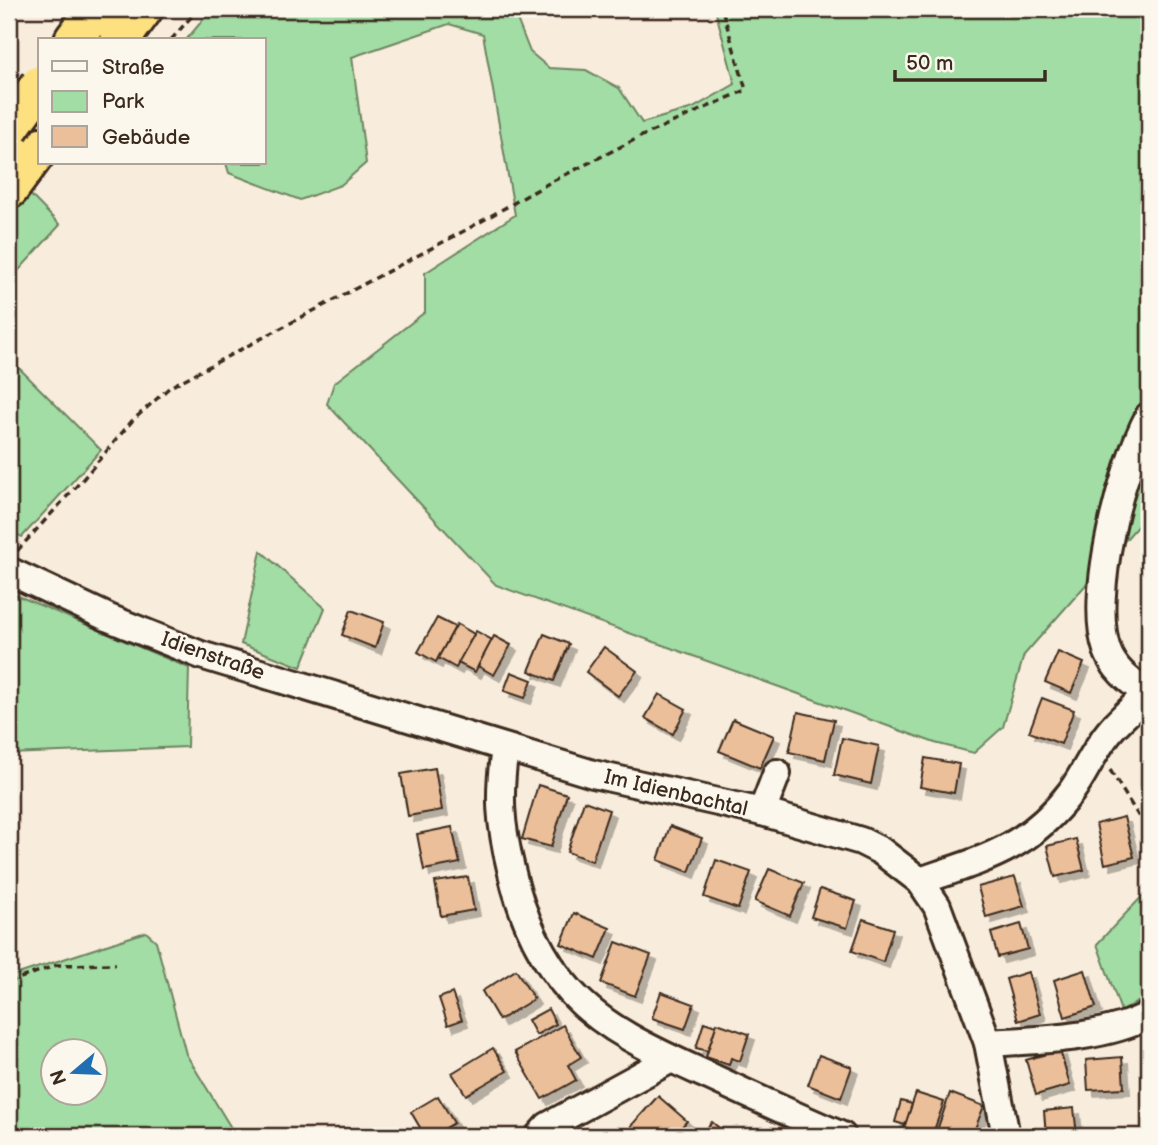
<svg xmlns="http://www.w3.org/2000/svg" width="1158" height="1145" font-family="'Balsamiq Sans',sans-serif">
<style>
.green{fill:#a1dda4;stroke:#6e8461;stroke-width:2;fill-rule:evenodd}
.building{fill:#ebbf9a;stroke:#3b2a1e;stroke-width:2;filter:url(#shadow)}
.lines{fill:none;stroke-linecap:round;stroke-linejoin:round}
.minor-casing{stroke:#3b2a1e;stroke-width:32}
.highway-casing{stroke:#3b2a1e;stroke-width:44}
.path{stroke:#3b2a1e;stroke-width:3.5;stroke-dasharray:7 5;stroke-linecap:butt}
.minor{stroke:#fbf7ec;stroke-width:26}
.highway{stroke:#fde080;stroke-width:38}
.highway-bridge-casing{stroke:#3b2a1e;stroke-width:44;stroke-linecap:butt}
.highway-bridge{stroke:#fde080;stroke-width:38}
.labels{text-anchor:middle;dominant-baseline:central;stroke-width:5;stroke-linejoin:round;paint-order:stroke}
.street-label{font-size:21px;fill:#3b2a1e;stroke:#fbf7ec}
</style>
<defs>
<filter id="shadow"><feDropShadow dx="6" dy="6" stdDeviation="0" flood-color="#0004"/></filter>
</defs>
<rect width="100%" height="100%" fill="#f8ecdc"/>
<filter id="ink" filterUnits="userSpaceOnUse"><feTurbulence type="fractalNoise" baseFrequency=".0143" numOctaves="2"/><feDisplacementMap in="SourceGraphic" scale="14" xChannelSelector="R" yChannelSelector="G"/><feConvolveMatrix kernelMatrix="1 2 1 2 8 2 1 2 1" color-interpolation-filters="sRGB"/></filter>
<g filter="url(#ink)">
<g class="green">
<polygon points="212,9 513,9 530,52 549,68 586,70 619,88 642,123 693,108 735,84 715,9 1149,9 1149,513 1024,655 1003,727 974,753 935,743 496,585 327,404 334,383 425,312 425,273 515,215 483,34 449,24 352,57 366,163 341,185 300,200 229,173 226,163 264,163 264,40 186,40"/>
<polygon points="9,173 60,225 9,281"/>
<polygon points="9,358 101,450 22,537 9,529"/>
<polygon points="261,551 325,608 301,667 241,644"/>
<polygon points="9,592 189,668 187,747 9,754"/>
<polygon points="1149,889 1149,996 1121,1011 1097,944"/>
<path d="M146,932l10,9 30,113 50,82h-227v-159zM94,1050v42h-42v-42z"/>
</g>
<g class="building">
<polygon points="351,610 384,622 375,648 342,635"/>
<polygon points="437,618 455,627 436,662 418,652"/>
<polygon points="457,624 474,634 456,668 438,658"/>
<polygon points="476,631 492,640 475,672 458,663"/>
<polygon points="544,634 569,644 554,681 529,671"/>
<polygon points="494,636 511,645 494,675 478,666"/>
<polygon points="604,647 637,671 618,696 586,672"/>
<polygon points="1058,652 1084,663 1071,693 1045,682"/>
<polygon points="511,672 532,680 525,698 504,691"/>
<polygon points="659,694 686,709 673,734 645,718"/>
<polygon points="1042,698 1074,710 1061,744 1029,732"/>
<polygon points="798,712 834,720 825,760 789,752"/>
<polygon points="733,719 774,736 760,768 719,751"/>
<polygon points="842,738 879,746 871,784 834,775"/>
<polygon points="925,758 959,764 954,793 920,787"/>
<polygon points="435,768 442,810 408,816 401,774"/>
<polygon points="538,785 567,794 551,847 522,839"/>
<polygon points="584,801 609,810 592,861 567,852"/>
<polygon points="1124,817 1134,857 1105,864 1096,824"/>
<polygon points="670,826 702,838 689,872 658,860"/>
<polygon points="452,827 460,863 424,870 417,834"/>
<polygon points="1076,839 1084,870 1055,877 1047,846"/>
<polygon points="716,860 751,872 738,909 704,897"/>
<polygon points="769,869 804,883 790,916 755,901"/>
<polygon points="468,877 474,910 441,916 435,882"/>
<polygon points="1015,877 1024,906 986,917 978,887"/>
<polygon points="820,889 856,901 847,928 811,917"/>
<polygon points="574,913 610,928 597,959 561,944"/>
<polygon points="863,919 893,929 883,962 852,951"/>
<polygon points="1021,924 1028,949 998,957 991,933"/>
<polygon points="616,942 651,955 635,996 601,983"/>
<polygon points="516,970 534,999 499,1020 482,991"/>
<polygon points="1085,970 1096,1007 1065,1017 1054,980"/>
<polygon points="1028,972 1040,1014 1018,1021 1006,979"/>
<polygon points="661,992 694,1004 685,1029 652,1018"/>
<polygon points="452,993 462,1020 448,1025 439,998"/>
<polygon points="548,1009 556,1024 536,1035 528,1020"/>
<polygon points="704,1022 716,1026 708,1051 696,1048"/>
<polygon points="717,1023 749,1034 740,1061 731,1058 729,1065 706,1057"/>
<polygon points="563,1025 581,1057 568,1065 576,1080 542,1099 515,1052"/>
<polygon points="493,1048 507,1071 466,1095 452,1073"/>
<polygon points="1060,1050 1070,1085 1036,1095 1026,1060"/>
<polygon points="819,1055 852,1067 841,1098 808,1085"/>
<polygon points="1122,1057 1124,1088 1088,1090 1086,1060"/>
<polygon points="916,1093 944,1102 932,1136 904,1127"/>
<polygon points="950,1093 984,1106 972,1136 935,1136"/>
<polygon points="438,1096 454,1123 432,1136 425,1136 411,1112"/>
<polygon points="658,1096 687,1121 674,1136 642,1136 631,1126"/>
<polygon points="901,1101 912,1104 905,1125 895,1122"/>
<polygon points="1074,1108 1077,1136 1046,1136 1044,1111"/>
<polygon points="712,1122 729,1136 700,1136"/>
</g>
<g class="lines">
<defs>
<g id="minor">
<polyline points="9,571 109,618 201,655 593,774 762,812 861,841 881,851 920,881 937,906 988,1043 1006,1136"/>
<path d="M1146,693c-16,-12 -32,-23 -39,-43 -19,-54 15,-184 42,-234"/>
<path d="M505,749c-7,46 -5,75 6,120 10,45 29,89 60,123 36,40 92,63 140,85 43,20 87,40 131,59"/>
<polyline points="762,812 777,773"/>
<path d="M920,881c64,-22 108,-32 151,-89 14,-19 23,-42 38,-60 12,-15 29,-27 40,-43"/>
<path d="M988,1043c50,-3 117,-4 161,-28"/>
<polyline points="539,1136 548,1126 671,1059"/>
</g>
<g id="highway">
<polyline points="74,40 97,9"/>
<polyline points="120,40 143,9"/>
<polyline points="9,189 40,147"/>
</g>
</defs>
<use href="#minor" class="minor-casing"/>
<use href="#highway" class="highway-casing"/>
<g class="path">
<polyline points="171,40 198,9"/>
<polyline points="17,551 83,479 132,421 170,387 464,231 549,183 644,135 746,90 722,9"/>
<polyline points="1110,770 1149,833"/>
<polyline points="9,982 57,965 116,964"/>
</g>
<use href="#minor" class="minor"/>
<use href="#highway" class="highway"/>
<defs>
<polyline id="highway-bridge" points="9,128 40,85"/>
</defs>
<use href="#highway-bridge" class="highway-bridge-casing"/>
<use href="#highway-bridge" class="highway-bridge"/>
</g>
</g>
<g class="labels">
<g class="street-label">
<text transform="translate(213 656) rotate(19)">Idienstraße</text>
<text transform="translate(676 793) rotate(13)">Im Idienbachtal</text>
</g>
</g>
<rect width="1158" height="1145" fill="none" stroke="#fbf7ec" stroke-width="35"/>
<rect x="18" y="18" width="1123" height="1110" fill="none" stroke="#3b2a1e" stroke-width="2.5" filter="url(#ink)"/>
<rect x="38" y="38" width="228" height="126" fill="#fbf7ec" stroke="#aea59a" stroke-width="2"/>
<rect x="52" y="61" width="35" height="10" fill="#fbf7ec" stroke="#aea59a" stroke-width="2"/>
<text x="102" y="74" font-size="21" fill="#3b2a1e">Straße</text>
<rect x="52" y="91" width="35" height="21" fill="#a1dda4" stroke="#aea59a" stroke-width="2"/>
<text x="102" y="108" font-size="21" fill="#3b2a1e">Park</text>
<rect x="52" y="126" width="35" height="21" fill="#ebbf9a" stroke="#aea59a" stroke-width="2"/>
<text x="102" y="144" font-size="21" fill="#3b2a1e">Gebäude</text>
<g transform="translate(74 1072) rotate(251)"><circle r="33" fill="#fbf7ec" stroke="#aea59a" stroke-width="2"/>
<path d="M0-5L12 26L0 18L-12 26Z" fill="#1f6fb2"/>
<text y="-10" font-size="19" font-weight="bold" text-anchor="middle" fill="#3b2a1e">N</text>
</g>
<path d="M895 70v10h150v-10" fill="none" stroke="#3b2a1e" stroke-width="3.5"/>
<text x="906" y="70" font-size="21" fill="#3b2a1e" stroke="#fbf7ec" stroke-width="5" paint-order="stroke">50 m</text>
</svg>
